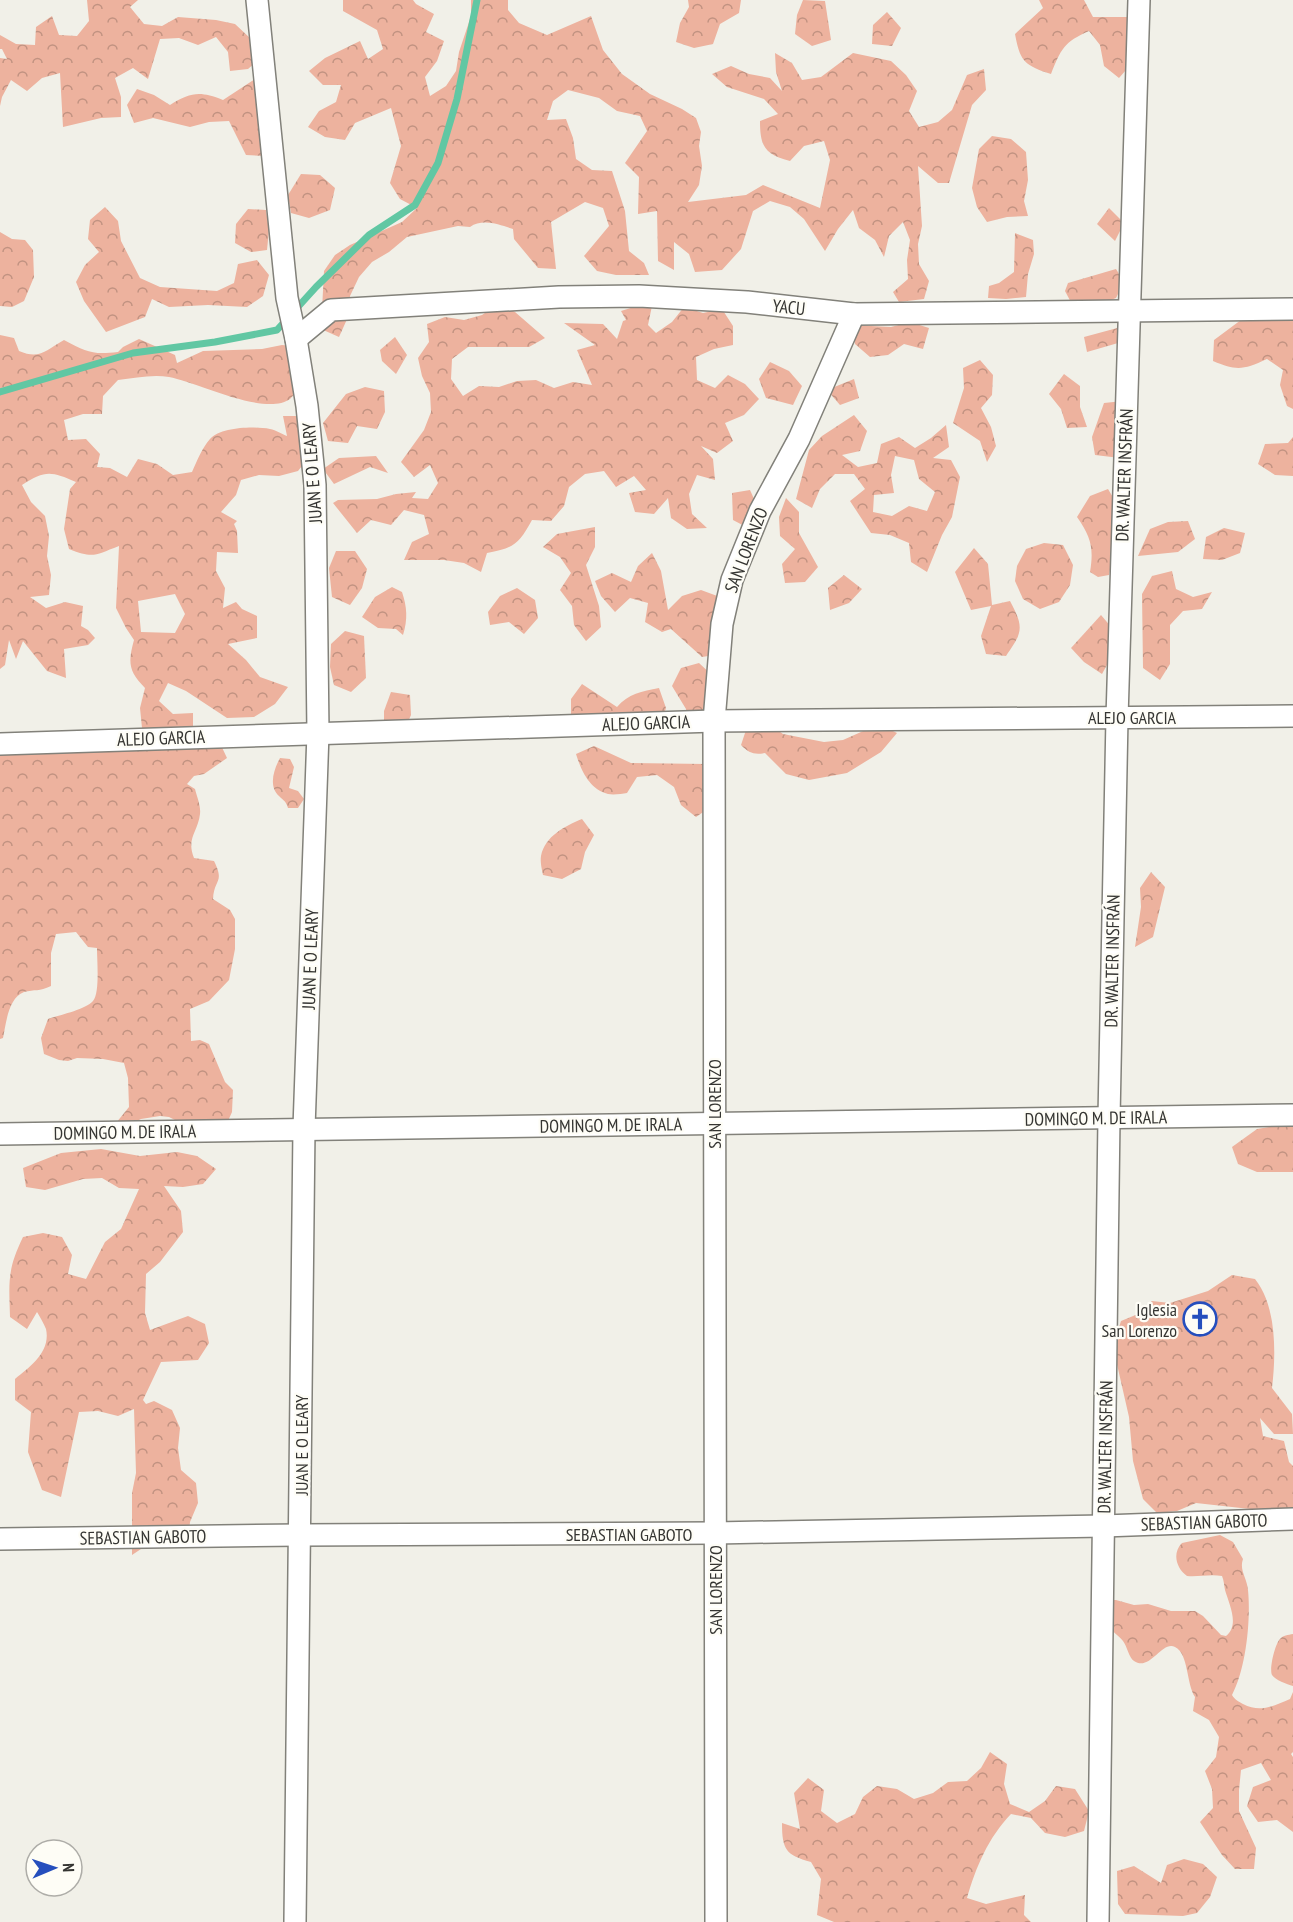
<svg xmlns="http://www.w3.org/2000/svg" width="1293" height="1922" font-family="'PT Sans Narrow',sans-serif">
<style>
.forest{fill:url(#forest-crowns);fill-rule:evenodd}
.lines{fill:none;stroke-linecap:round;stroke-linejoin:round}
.stream{stroke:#61c7a3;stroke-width:7}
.street-casing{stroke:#82817a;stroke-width:24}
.street{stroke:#fff;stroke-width:21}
.labels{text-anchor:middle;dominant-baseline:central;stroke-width:4.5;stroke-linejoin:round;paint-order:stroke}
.street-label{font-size:18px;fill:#353532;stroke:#fefdf6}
.poi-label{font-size:18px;fill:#353532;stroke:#fefdf6;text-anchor:end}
</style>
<defs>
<pattern id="forest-crowns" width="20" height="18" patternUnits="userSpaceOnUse" patternTransform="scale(1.5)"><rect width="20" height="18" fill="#edb29e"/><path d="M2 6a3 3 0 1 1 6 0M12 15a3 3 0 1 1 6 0" fill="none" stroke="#c19281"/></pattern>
</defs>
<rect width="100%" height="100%" fill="#f1f0e8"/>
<g class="forest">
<polygon points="87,0 138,0 130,7 144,24 162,26 178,17 216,20 235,24 250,38 263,56 248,69 230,71 228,52 216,37 198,45 179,38 160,39 148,79 133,68 115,78 121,97 121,117 101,118 63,127 60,73 42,78 27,91 11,80 2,97 0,106 0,58 7,59 2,49 0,49 0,35 16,44 35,45 36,27 52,16 59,35 77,36 89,21"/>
<path d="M343,0h70l3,4 18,10 -8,18 18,9 -7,20 -12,16 5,19 16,-10 10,-15 3,-19 12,-36v-16h37v10l11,13 28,12 44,-19 12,34 19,24 28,20 32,15 14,9 5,14 -2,14 3,20 -3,19 -11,17 58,-7 17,-10 57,23 10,-48 -6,-19 -20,5 -14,15c-25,-7 -30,-14 -30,-40l18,-7 -14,-15 -37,-12 -15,-13 19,-8 18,8 21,4 12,13 -6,-19 -1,-19 17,10 10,17 19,-3 32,-24 38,8 15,14 11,16 -8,20 10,16 19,-5 14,-12 15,-35 17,-6 2,21 -14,15 -23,78h-11l-20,-17 4,60 -4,18 1,20 10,17 -5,18 -25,3 -6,-10 15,-13 -1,-19 3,-20 -7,-18 -14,14 -5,21 -9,-17 -16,-12 -6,-18 -15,19 -13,22 -21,-32 -14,-12 -20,-6 -17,10 -12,38 -19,21 -27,2 -6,-18 -15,-12v28l-16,-9 -1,-50 -19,3 1,-37 -14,-14 22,-32 -7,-15 -23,-5 -18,-13 -31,-8 -15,11 -6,19 19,-1 7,19 3,21 16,11 20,1 13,40 4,40 15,12 5,12h-33l-19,-4 -13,-15 25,-30 -6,-18 -18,-6 -34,20 5,47 -18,-1 -24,-29 -1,-10c-13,-4 -30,-11 -43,-2l-12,-1 -51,11 -18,15 -17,10 -13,15 -9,19 -2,21 -9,20 -18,-8 3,-58 11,-16 15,-10 52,-23 15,-14 -17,-9 -10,-16 11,-37 -10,-38 -36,15 -10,17 -20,-3 -17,-10 11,-16 17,-9 5,-17h-18l-14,-14 16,-13 35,-17 8,18 15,-10 -6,-19 -34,-19z"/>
<polygon points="688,0 741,0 739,13 720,24 713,44 694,48 676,42 680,23 689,7"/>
<polygon points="803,0 825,1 831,40 812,46 795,34 797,15"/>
<path d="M1039,0h45l9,17h39l1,45 -14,16 -15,-12 -4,-21 -11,-14c-25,11 -28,18 -38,43 -27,-9 -31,-13 -36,-40l28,-26z"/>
<polygon points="887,12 901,28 892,46 872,44 873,25"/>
<path d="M255,79l10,77 -19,-1 -17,-34 -20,1 -19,5 -37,-9 -19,5 -7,-18 10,-16 17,6 16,10c21,-13 30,-14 53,-5z"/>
<polygon points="992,136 1011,139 1026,152 1028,180 1024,201 1028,216 1007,217 987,222 977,207 972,188 979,149"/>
<polygon points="301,174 320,175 335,188 330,210 309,218 291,213 288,195"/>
<polygon points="105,207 118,221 121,241 140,278 160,287 217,291 234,283 238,264 257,260 269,275 263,296 247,307 208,305 169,307 152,299 145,317 106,332 84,301 76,282 85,265 99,252 88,239 90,220"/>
<polygon points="1109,208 1124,223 1115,241 1097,224"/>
<polygon points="248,209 266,210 269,230 267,250 251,252 235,243 236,224"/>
<polygon points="0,232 12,239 25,240 33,250 34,277 24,301 12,307 0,306"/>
<polygon points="1015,233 1033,240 1034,254 1028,274 1026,297 1006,299 988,298 989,286 999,283 1014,272"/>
<polygon points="1116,269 1124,282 1116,298 1094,307 1075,310 1065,291 1068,283"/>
<path d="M653,301l-5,24 8,8 16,-11 12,-15 19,6 19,-4 11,17v19l-19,4 -18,8 1,23 18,8 13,-13 17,9 14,15 -15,16 -19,8 8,18 -16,12 -16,-7 12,13 2,21 -18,-5 -8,19 3,20 15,14 -20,1 -16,-11 -3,-20 -14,16 -19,-2 -6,-19 17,-3 -12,-14 -18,11 -12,-16 -19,3 -16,13 -5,19 -13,15 -19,-1c-13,24 -18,28 -45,33l-6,19 -17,-9 -20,-3h-40l8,-18 17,-8 -5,-19 -20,-5 -13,15 -20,-5 -14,13 -24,-30 5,-3 39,-1 19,-5 20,-2 -4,6 16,1 10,-16 -8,-18 -16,12 -13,-15 23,-32 7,-18 -1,-19 -8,-17 -4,-18 11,-16 -2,-18 18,-7 19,3 18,-5 16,-11 17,8 30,26 -16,9h-61l-16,12 -1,20 12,17 16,-10 20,1 18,-6 19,-1 18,8 19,-6 19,3 -15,-35 18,-5 -31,-22 39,1 14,15 6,-18 3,-1 -5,-9z"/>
<path d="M1245,317h48v92l-6,-3 -7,-21 3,-15 -16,-11c-24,11 -30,12 -54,2l1,-21z"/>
<polygon points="910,322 929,328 923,349 904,344 888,355 870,357 855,344 851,325 891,327"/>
<polygon points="1121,327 1125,341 1087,352 1084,337"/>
<path d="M0,335l14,3 5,13c21,9 27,-1 45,-11 23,12 28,15 54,12l5,-5 16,-8 36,16 2,8 26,-12 59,-2 20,-4 18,2 2,38c-4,4 -8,10 -12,14 -25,18 -93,-17 -121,-22 -16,-3 -34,1 -51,3l-15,16 -1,18h-19l-19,6 4,20 18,-1 14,15 -3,13 13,1 17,9 11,-18 19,5 16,11 19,-3c5,-11 10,-24 18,-33 11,-12 44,-13 60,-10 6,1 12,5 17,7l-4,-20h19l7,41 -11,14 -19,5 -20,-1 -18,5 -5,15 -15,17 16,9 -3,3 3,7 1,22 -21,-1 -1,19 9,17 -2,20 13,-6 6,7 15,7v22l-29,6 18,16 14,17 28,10 -13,17 -21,13 -27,1 -41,-27 -18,-8 -9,18 14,13 20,-1v20l-36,8 -15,-13 -2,-20 5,-20c-17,-17 -17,-26 -11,-48l-8,-12 -10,-20 3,-62c-24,9 -25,13 -50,3l-5,-20 6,-40 6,-7c-25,-11 -31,-12 -54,3l9,17 14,14 4,20 -2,20 4,19 -2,20 -19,2 16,11 19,-6 18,4 -2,20 7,4 7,8 -7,7 -24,4 2,29 -19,-7 -24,-30 -7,18 -7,-19 -4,25 -5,4zM175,594l10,20 -10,19 -34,-1 -3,-31z"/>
<polygon points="395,337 407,355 396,374 382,361 380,350"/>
<polygon points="980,360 993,375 992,395 981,408 991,427 996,446 987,462 980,441 953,423 964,388 963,368"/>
<polygon points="770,362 789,371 802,386 793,405 766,398 759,379"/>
<polygon points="1064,374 1080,386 1080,407 1087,427 1067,428 1061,409 1049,394"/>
<polygon points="854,379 859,398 840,405 827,390"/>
<polygon points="365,387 384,391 385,412 377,429 357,426 348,443 328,441 323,423 346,394"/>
<polygon points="1123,401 1125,421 1115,439 1120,458 1095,455 1092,437 1104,403"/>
<path d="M854,415l13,16 -7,20 -18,4 16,12 19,-4 4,-19 18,-7 16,11 16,-10 15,-13 3,22 -16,11 18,2 9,17 -8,40 -10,18 -15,37 -16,-10 -2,-19 -19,-8 -19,-2 -21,-32 15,-12 -11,-15h-19l-15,15 -8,19 -16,-9 13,-49 13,-14zM895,456l19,4 5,19 16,13 -8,19 -18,-5 -17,10 -19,-4 1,-17 20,-2 -3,-18z"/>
<polygon points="1293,437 1293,476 1275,475 1258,464 1265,444 1288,443"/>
<polygon points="376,456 388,473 370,467 334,484 323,469 339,458"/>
<path d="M1108,489l9,15 -2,39 -6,32 -11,2 -8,-5c4,-24 1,-35 -13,-55l13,-21z"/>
<polygon points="750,490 759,510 750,529 733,520 732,493"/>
<polygon points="786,498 799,512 799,533 818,567 805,582 785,583 782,564 795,549 780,536 779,517"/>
<polygon points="1188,521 1195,539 1178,552 1138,556 1150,529 1168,522"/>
<polygon points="595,527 595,547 586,565 599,606 601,627 586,641 574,625 572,606 560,590 571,573 560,557 543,547 557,534"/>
<polygon points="1224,528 1245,533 1240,553 1222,560 1203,559 1206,537"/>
<polygon points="1044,543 1063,545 1073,565 1070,585 1059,602 1040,609 1023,599 1015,581 1017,566 1026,549"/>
<path d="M974,548l14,16 4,41 18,-4c14,26 13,31 -4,55l-20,-2 -5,-18 10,-30 -20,4 -16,-38z"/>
<polygon points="336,551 355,551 367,569 362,588 350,605 332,597 329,568"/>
<polygon points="652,553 661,571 668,610 682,596 701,590 720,597 721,654 702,657 671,629 662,632 645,622 648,603 630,598 615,612 601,596 595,581 612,573 631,582 638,566"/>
<polygon points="1172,571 1176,589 1193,597 1212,592 1202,609 1183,611 1170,625 1170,664 1160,680 1143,668 1142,594 1152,576"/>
<polygon points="844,575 862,589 849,603 830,610 828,588"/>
<path d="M392,587l10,5c5,15 6,27 1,43l-7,-6 -18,-1 -16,-11 13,-20z"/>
<polygon points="517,588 535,600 538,618 524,634 509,622 490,625 488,612 500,596"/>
<polygon points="1101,615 1112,628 1114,652 1102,674 1084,662 1071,648"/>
<polygon points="345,631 364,636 366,678 351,692 334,685 330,667 331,644"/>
<polygon points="699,663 714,677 706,717 688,728 686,709 672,686 681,668"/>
<path d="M582,684l35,23c11,-13 25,-16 42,-19l7,20 -6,19 -89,-9v-19z"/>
<polygon points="391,692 410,695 411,715 400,740 384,730 384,711"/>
<path d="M763,720l20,14 41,8 19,-2 36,-16 18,9 -16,19 -34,21 -38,7 -23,-6 -21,-21c-11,2 -16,0 -24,-8l5,-15z"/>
<path d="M0,739h218l9,19 -23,16 -10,2 -7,8 8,5c2,8 6,17 5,25 -2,18 -14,24 -6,44l20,3c11,22 0,18 -1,38l17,11 5,9v30l-6,31 -20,21 -19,8 1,32 9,-1 9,4 16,38 8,8 -1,22 -4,9 -49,1 -10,-5 -9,-1 -19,3 -17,8 -8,-4 13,-16 -1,-29 -4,-15 -21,-4 -26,-1 -9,3 -9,-1 -15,-6 -3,-16 7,-19c11,-4 37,-9 45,-18 7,-8 4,-41 4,-53l-9,-1 -12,-15 -20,2 -5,19v33c-12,6 -16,3 -27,6 -16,6 -18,32 -21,46l-3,1z"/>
<path d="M594,746l37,17 76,1 5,42 -16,11 -15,-12 -7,-18 -17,-12 -20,2 -10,16c-5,1 -14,2 -19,1 -19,-5 -27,-24 -32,-40z"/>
<path d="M280,758l10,1 4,8 -5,21 9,3 6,8 -6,9h-10c-2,-7 -4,-7 -9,-12 -11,-10 -5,-27 1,-38z"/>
<path d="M582,819l12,16 -9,17 -4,17 -19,10 -19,-4c-1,-5 -3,-13 -2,-19 4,-20 24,-30 41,-37z"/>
<polygon points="1151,872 1165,887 1153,937 1135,947 1141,907 1140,888"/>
<polygon points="1293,1123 1293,1172 1257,1172 1238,1164 1232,1147 1257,1129"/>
<path d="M101,1149l39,7 37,-4 20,4 19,13 -13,15 -20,3 -19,-1 17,25 2,21 -23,30 -14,12 -1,39 5,17 38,-14 17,8 4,19 -11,17 -37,2 -18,38 3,4 8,-3 18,9 8,18 -2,20 3,22 15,13 2,20 -8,19 -2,20 -38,1 -18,12v-62l4,-20 -2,-64 -16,7 -20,-5 -19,1 -18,85 -19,-7 -14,-38 3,-40 -16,-12v-21c15,-12 36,-27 31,-50 -2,-5 -6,-12 -9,-17l-10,17 -17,-12c-1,-35 -3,-47 13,-80l20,-4 19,4 10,18 -4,19 18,5 19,-37 16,-13 18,-40 -20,-1 -17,-10 -19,1 -38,11 -19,-3 -3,-19 38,-15z"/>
<path d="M1232,1275l23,4c22,27 21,76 17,109l20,26 1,20h-19l-14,-16 3,18 21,5 5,21 4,4v45l-34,-1 -63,-7 -19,8 -20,2 -14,-14 -10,-38 -4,-44 -13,-57 -1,-20 6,-19 17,-7 14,-13 18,2 38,-12z"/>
<path d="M1220,1535l13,7 10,17c-4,11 4,19 5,31 3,30 -2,79 -16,105 3,5 6,6 11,9 17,9 31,2 47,-5l3,-7v60l-2,2 2,3v75l-16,-12 -19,2 -11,-16 6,-19 18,-7 -10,-17 -20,7 -2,20v21l17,37 -2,21h-19l-13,-14 -22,-33 13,-14 -1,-19 -7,-18 11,-14 3,-20 -10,-17 -16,-9 2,-14c-9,-14 -6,-43 -20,-50 -13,-7 -25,25 -41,14 -5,-3 -7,-15 -11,-20 -4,-5 -13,-11 -15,-17 -2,-7 -1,-17 -2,-24h10l18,5 14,-1 23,7h24l8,5 18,19 5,1c14,-11 3,-32 -1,-46 -1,-5 -1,-9 -3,-14 -12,-2 -23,1 -35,0 -11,-8 -15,-23 -5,-33z"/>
<path d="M1293,1634v52c-6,-2 -18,-6 -21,-11 -3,-6 3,-31 8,-36 3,-4 8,-4 13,-5z"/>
<path d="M990,1752l17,12 -3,20 6,20 19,8 16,-11 11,-15 19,3 14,22 -5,20 -19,6 -20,-4 -14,-15 -20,-4c-23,24 -35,53 -44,84l19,6 39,-9 -1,20 7,7h-197l-17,-7 4,-36 -10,-17c-25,-7 -29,-12 -29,-39l18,6 -6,-36 14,-15 16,12 -3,21 16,12 18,-9 8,-17 14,-11 20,3 17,10 19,-6 15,-11 19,-1 14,-13z"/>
<polygon points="1184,1859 1203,1864 1217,1877 1210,1897 1197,1913 1183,1916 1125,1914 1118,1904 1117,1871 1134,1866 1161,1883 1167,1865"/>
</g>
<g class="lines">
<polyline class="stream" points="0,392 133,353 215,342 277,330 316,287 369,235 415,205 438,163 457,99 477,0"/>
<defs>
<g id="street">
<polyline points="257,0 287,298 296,339 307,406 315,485 318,733 304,1128 295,1922"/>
<polyline points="296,339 331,310 559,297 639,296 747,302 854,314 1293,309"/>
<polyline points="0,744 714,721 1293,716"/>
<polyline points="0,1134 1293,1115"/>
<polyline points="0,1539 300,1535 715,1533 1104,1526 1293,1519"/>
<polyline points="716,1922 714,721 722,624 732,580 760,511 799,439 854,314"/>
<polyline points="1098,1922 1109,1118 1117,718 1139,0"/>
</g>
</defs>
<use href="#street" class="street-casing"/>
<use href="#street" class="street"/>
</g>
<defs>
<symbol id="church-ring" viewBox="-11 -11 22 22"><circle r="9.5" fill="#fefdf6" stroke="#254ebd" stroke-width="1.5"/><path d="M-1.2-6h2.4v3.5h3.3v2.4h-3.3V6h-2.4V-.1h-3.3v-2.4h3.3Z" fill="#254ebd"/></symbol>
</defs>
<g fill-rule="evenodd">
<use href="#church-ring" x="1181" y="1300" width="38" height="38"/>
</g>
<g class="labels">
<g class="street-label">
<text transform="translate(789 307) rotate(6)">YACU</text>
<text transform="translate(312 473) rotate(-94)">JUAN E O LEARY</text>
<text transform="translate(1124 475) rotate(-88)">DR. WALTER INSFRÁN</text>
<text transform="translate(746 550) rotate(-69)">SAN LORENZO</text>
<text x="1132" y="717">ALEJO GARCIA</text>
<text transform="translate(646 723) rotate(-2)">ALEJO GARCIA</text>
<text transform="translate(161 738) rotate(-2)">ALEJO GARCIA</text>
<text transform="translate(310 959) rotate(-88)">JUAN E O LEARY</text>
<text transform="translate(1112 961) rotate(-89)">DR. WALTER INSFRÁN</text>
<text transform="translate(714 1104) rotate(-90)">SAN LORENZO</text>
<text transform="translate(1096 1118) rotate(-1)">DOMINGO M. DE IRALA</text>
<text transform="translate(611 1125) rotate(-1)">DOMINGO M. DE IRALA</text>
<text transform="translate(125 1132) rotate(-1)">DOMINGO M. DE IRALA</text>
<text transform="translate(301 1445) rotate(-90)">JUAN E O LEARY</text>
<text transform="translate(1105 1447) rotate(-89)">DR. WALTER INSFRÁN</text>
<text transform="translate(1204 1522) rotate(-2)">SEBASTIAN GABOTO</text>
<text x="629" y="1534">SEBASTIAN GABOTO</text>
<text transform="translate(143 1537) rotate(-1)">SEBASTIAN GABOTO</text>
<text transform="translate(715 1590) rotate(-90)">SAN LORENZO</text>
</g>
<g class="poi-label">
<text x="1177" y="1309">Iglesia<tspan x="1177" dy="21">San Lorenzo</tspan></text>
</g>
</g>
<g transform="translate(54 1868) rotate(88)"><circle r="28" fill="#fefdf6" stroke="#aeada8" stroke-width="1.5"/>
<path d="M0-4.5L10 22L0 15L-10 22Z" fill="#254ebd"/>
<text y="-9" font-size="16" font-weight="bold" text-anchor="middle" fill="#353532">N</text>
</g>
</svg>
